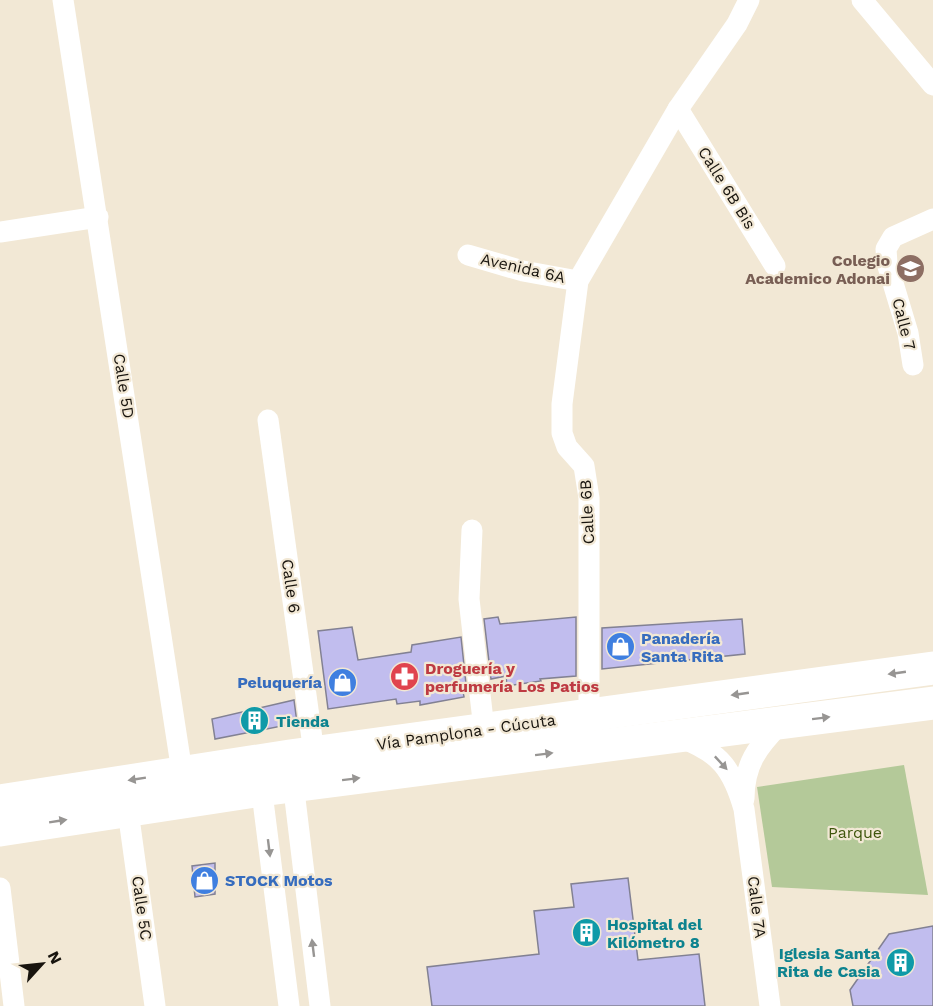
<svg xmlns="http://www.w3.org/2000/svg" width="933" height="1006" font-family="'Work Sans',sans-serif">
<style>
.green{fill:#b4c999}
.building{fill:#c1bdee;stroke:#828193;stroke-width:1.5}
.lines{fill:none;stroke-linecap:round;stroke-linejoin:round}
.street{stroke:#fff;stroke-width:21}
.highway{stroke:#fff;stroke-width:33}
.oneway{fill:#979593}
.labels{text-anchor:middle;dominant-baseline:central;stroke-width:4.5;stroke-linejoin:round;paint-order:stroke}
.street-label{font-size:16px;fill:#18140e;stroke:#f2e8d5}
.education-label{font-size:16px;font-weight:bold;fill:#785e54;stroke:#f2e8d5;text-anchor:end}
.shop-label{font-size:16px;font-weight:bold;fill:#366cbe;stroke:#f2e8d5;text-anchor:start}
.health-label{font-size:16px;font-weight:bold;fill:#be3a42;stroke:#f2e8d5;text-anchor:start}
.culture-label{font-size:16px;font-weight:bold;fill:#0d838f;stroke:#f2e8d5;text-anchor:start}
.park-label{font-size:16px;fill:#3f560d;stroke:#f2e8d5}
</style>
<rect width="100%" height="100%" fill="#f2e8d5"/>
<polygon class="green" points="904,765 928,895 772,887 757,787"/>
<g class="building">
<polygon points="498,617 500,624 576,617 576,676 540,679 541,681 507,686 506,676 491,679 484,619"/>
<polygon points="742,619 745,654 602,669 602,628"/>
<polygon points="352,627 358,660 411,652 412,645 461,637 466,684 462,685 464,697 420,705 420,701 397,704 396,699 328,709 318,631"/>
<polygon points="294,700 297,723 215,739 212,719"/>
<polygon points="215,863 215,894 195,897 192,866"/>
<polygon points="628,878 638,960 699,954 705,1006 432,1006 427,967 539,954 534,911 574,907 571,884"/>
<polygon points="933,926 933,1006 853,1006 850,990 889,934"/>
</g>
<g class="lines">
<g class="street">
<polyline points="63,0 182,772"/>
<polyline points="862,0 933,85"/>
<polyline points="678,109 775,266"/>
<polyline points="0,232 98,217"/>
<polyline points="468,255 523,271 578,281"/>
<polyline points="913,365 908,333 887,263 886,249 893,237 933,219"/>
<polyline points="268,420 314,753"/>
<polyline points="472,530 469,599 484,729"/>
<polyline points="589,715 589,498 584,466 567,447 562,433 562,404 578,281 678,109 737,24 749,0"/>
<path d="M681,738c39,14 52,32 63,71l26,197"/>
<polyline points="292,774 320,1006"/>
<polyline points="260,777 289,1006"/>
<path d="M744,799c0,-34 13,-52 37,-76"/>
<polyline points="128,811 155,1006"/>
<polyline points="0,888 14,1006"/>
</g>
<g class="highway">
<polyline points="0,801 290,756 933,668"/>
<polyline points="0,830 261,790 933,703"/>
</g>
</g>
<defs><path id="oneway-solid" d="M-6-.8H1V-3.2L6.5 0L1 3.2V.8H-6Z" transform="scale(1.5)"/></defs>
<g class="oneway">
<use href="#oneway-solid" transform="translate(897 673) rotate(172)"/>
<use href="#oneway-solid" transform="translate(740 694) rotate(172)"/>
<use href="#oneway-solid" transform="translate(821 718) rotate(-7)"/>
<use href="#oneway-solid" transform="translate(544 754) rotate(-7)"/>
<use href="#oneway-solid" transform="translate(721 763) rotate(47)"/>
<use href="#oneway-solid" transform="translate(137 779) rotate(171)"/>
<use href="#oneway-solid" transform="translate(351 779) rotate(-7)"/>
<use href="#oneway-solid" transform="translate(58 821) rotate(-9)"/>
<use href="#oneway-solid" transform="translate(269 848) rotate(83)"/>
<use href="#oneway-solid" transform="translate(313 948) rotate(-97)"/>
</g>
<defs>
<symbol id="school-disc" viewBox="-11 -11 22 22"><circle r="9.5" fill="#8d6e63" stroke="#f2e8d5"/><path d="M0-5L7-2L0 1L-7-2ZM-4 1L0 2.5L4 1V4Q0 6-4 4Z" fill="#fff"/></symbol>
<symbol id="shop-disc" viewBox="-11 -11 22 22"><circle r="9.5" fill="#3f7fe0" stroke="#f2e8d5"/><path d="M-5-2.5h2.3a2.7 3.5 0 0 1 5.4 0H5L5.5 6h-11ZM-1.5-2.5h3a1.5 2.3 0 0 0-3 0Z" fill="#fff"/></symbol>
<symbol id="pharmacy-disc" viewBox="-11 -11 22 22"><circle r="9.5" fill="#e0444e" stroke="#f2e8d5"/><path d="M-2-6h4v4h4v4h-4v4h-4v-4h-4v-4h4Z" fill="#fff"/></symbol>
<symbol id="building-disc" viewBox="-11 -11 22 22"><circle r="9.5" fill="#0f9aa8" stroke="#f2e8d5"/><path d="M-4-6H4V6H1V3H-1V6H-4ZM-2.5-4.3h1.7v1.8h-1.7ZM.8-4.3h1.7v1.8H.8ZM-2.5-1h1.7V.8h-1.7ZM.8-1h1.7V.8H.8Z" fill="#fff"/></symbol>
</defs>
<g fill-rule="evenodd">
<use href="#school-disc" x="894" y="252" width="33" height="33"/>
<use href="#shop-disc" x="604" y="630" width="33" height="33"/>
<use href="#pharmacy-disc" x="388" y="660" width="33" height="33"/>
<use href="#shop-disc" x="326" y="666" width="33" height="33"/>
<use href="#building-disc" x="238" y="704" width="33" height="33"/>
<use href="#shop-disc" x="188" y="864" width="33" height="33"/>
<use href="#building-disc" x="570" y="916" width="33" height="33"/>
<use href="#building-disc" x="884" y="946" width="33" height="33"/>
</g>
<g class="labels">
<g class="street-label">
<text transform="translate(727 188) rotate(58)">Calle 6B Bis</text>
<text transform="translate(523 268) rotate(13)">Avenida 6A</text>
<text transform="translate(904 324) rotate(76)">Calle 7</text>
<text transform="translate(124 386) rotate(81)">Calle 5D</text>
<text transform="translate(587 512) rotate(-93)">Calle 6B</text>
<text transform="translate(291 586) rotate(82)">Calle 6</text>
<text transform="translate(466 732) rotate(-8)">Vía Pamplona - Cúcuta</text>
<text transform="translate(757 907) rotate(83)">Calle 7A</text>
<text transform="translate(142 908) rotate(82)">Calle 5C</text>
</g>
<g class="education-label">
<text x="890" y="260">Colegio<tspan x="890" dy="18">Academico Adonai</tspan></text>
</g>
<g class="shop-label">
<text x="641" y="638">Panadería<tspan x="641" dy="18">Santa Rita</tspan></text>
<text x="322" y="682" text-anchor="end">Peluquería</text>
<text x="225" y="880">STOCK Motos</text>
</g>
<g class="health-label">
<text x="425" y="668">Droguería y<tspan x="425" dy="18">perfumería Los Patios</tspan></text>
</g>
<g class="culture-label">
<text x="276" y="721">Tienda</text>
<text x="607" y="924">Hospital del<tspan x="607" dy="18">Kilómetro 8</tspan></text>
<text x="880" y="953" text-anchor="end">Iglesia Santa<tspan x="880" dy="18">Rita de Casia</tspan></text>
</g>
<g class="park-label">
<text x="855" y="832">Parque</text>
</g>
</g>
<g transform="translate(42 964) rotate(63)" stroke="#f2e8d5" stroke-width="4.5" paint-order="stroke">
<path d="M0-4.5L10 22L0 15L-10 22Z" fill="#18140e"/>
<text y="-9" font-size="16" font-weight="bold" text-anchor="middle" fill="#18140e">N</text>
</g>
</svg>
